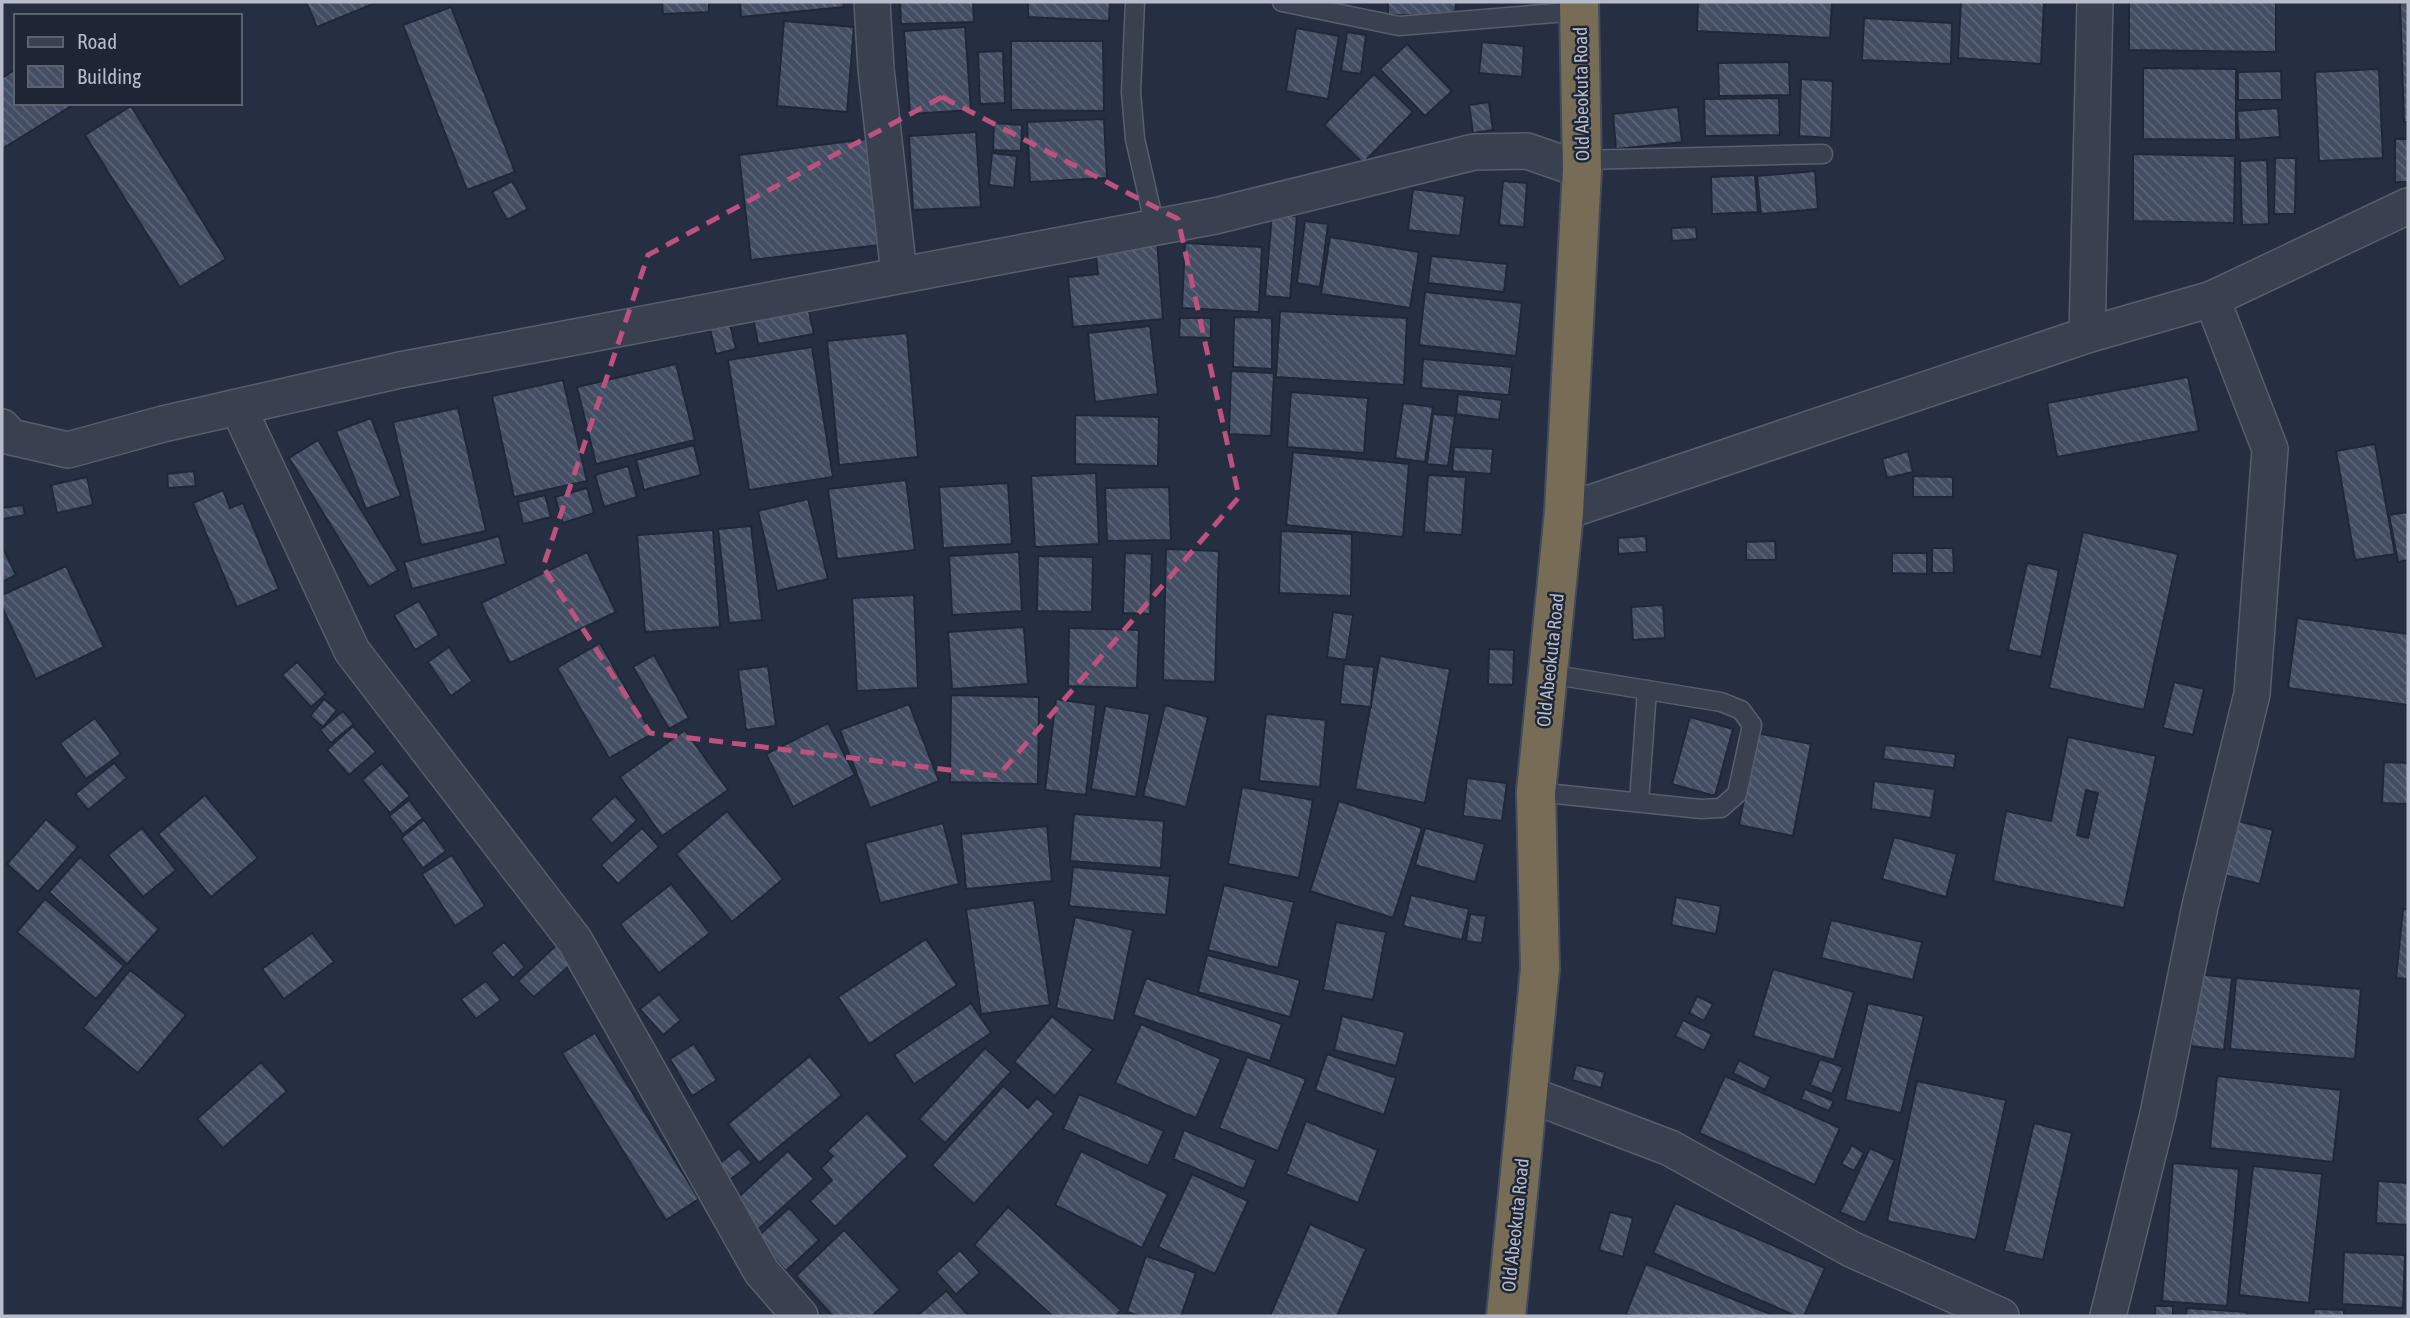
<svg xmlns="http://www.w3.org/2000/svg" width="2410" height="1318" font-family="'Asap Condensed',sans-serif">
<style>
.building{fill:url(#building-back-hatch);stroke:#202838;stroke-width:2;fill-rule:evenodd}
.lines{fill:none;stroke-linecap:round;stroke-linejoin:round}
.lane-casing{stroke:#575f6e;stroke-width:21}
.street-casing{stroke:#575f6e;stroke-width:38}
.highway-casing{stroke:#444c5b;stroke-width:42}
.lane{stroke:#394151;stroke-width:18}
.street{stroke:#394151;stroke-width:35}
.highway{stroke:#776d56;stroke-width:38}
.marked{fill:none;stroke:#be5182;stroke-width:5;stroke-dasharray:14 9;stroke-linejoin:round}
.labels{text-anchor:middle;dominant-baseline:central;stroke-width:5;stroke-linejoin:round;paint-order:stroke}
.street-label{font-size:19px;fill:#b6bccb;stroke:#1e2636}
</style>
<defs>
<pattern id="building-back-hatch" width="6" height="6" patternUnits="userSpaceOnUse" patternTransform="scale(1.75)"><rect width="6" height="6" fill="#444e63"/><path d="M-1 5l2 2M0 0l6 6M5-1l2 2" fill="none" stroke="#5d6678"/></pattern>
</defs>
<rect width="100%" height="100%" fill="#252f41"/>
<g class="building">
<polygon points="306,2 378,2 317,27"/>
<polygon points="662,2 709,2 709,12 663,14"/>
<polygon points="740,2 843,2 844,7 741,17"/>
<polygon points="900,2 973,2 974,22 901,24"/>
<polygon points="1028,2 1110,2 1109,21 1028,17"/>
<polygon points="1388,2 1456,2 1455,16 1388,15"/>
<polygon points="1698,2 1832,2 1830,38 1697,31"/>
<polygon points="1961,2 2044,2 2041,64 1958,58"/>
<polygon points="2129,2 2276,2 2276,52 2129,50"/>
<polygon points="2400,2 2408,2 2408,122 2404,122"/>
<polygon points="451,7 515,172 467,190 403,25"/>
<polygon points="1864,18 1952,23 1951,64 1862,60"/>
<polygon points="784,21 854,27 847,112 777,106"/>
<polygon points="965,27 971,110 910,114 904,31"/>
<polygon points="1296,28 1339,36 1328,99 1286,91"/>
<polygon points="1347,32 1366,35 1361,74 1341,71"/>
<polygon points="1011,41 1103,41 1104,111 1011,110"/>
<polygon points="1482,42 1524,46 1522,77 1479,73"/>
<polygon points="1407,44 1452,91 1425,116 1380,69"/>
<polygon points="1003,51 1005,103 980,104 978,52"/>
<polygon points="1789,62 1790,95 1719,96 1718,63"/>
<polygon points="2143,68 2236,69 2236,140 2143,139"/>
<polygon points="16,69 16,103 76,103 2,149 2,78"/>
<polygon points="2379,69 2383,158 2319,161 2315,72"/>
<polygon points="2281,71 2282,100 2238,100 2238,72"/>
<polygon points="1374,74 1413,112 1363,163 1324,125"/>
<polygon points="1801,79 1833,81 1831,138 1799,136"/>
<polygon points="1779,98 1780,135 1705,136 1704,99"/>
<polygon points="1489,102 1493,130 1473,133 1469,105"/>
<polygon points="131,106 226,259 180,287 85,135"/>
<polygon points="1678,107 1682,142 1616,149 1613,114"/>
<polygon points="2278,108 2280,137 2239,140 2237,111"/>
<polygon points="1104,119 1107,178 1030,182 1027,122"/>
<polygon points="994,123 1022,125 1021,151 993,150"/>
<polygon points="976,132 981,207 913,210 909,136"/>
<polygon points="867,139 880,245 751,260 739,155"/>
<rect x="2395" y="139" width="13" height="43"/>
<polygon points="992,153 1017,156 1014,188 989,185"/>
<polygon points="2133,154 2235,156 2234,223 2133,221"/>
<polygon points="2275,158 2296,158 2295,214 2274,214"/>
<polygon points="2267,160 2269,224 2242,225 2240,161"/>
<polygon points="1815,171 1818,209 1761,214 1757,176"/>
<polygon points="1755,175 1758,212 1712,214 1711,177"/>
<polygon points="512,181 528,209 507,220 492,192"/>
<polygon points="1503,181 1527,183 1524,227 1499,225"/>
<polygon points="1413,189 1465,196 1460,236 1408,230"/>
<polygon points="1272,214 1297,216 1290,298 1265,296"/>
<polygon points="1305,221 1328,224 1320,287 1297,283"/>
<polygon points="1696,227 1697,239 1672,241 1671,228"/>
<polygon points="1330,237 1419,252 1410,308 1321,294"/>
<polygon points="1157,241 1163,319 1073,327 1068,277 1098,274 1095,246"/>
<polygon points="1185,243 1262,247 1259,312 1182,308"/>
<polygon points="1431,256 1507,264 1504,292 1428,283"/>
<polygon points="1425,292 1522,303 1516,356 1419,345"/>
<polygon points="808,307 814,334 758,344 753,317"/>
<polygon points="1280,311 1407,318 1404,385 1276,377"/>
<polygon points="1234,317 1272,318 1272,369 1233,367"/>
<polygon points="1180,318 1211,318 1211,338 1179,337"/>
<polygon points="729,320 736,349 716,354 709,325"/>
<polygon points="1150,326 1158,394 1095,402 1088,333"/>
<polygon points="907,333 918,457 839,465 827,341"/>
<polygon points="812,347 833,477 749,490 728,360"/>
<polygon points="1423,359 1512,367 1509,395 1421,388"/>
<polygon points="676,364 695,440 596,464 577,387"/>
<polygon points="1231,371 1274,373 1271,436 1229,434"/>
<polygon points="2188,377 2199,431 2057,457 2047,403"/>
<polygon points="563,380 587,481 514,497 492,396"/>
<polygon points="1291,392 1368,398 1364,453 1287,447"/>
<polygon points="1458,394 1502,400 1499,420 1456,414"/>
<polygon points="1403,403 1433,407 1425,462 1395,458"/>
<polygon points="458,408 486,531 421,545 393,422"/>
<polygon points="1433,414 1455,416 1448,466 1427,464"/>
<polygon points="1075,415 1159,417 1158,466 1075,464"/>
<polygon points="371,418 401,496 366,509 336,431"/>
<polygon points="318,440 398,570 369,587 289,458"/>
<polygon points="2375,444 2395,554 2355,560 2336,451"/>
<polygon points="694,445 701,475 644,490 636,460"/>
<polygon points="1454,447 1493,449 1491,474 1452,471"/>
<polygon points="1908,451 1913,472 1887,478 1882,459"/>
<polygon points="1293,452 1409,464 1403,537 1286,525"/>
<polygon points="628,466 637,497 604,507 595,475"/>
<polygon points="194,471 196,486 168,488 167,474"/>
<polygon points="1096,473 1099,544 1035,547 1031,476"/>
<polygon points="1428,475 1466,477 1462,535 1424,532"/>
<polygon points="1913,476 1953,477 1953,497 1913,497"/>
<polygon points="87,477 93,505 57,513 51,485"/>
<polygon points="906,480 915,550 837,559 828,489"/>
<polygon points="1008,483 1012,544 943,548 939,487"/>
<polygon points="1169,487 1171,540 1107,541 1105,488"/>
<polygon points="587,488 594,513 563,523 555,497"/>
<polygon points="223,490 230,508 243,503 279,589 237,607 193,503"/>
<polygon points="545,495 551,517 523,524 518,502"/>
<polygon points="808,499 828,579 777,591 758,511"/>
<polygon points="23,505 25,515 2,519 2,508"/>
<polygon points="2408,512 2408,560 2398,562 2389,515"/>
<polygon points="751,526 762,620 729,623 718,529"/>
<polygon points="713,530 720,627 645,632 637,535"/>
<polygon points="1281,531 1352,534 1351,596 1279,593"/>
<polygon points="2083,532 2178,554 2144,710 2049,688"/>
<polygon points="499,536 506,564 412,589 404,562"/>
<polygon points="1646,536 1647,552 1618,554 1618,538"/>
<polygon points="1775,541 1776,560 1746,560 1746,542"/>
<polygon points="2,546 16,575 2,582"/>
<polygon points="1932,548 1953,548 1954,573 1932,573"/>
<polygon points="1166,549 1219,551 1215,682 1163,680"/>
<polygon points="587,552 616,612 510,663 481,603"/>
<polygon points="1019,552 1022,611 952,615 949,556"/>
<polygon points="1125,553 1152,554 1150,614 1123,613"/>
<polygon points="1892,553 1927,553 1927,574 1892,573"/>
<polygon points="1038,556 1093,557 1092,612 1037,611"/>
<polygon points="2027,563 2059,570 2041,657 2008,650"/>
<polygon points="66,566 104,647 36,679 2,607 2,595"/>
<polygon points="914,595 918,688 857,691 852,598"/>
<polygon points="419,601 439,635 415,650 394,615"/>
<polygon points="1663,605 1665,638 1633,640 1631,607"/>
<polygon points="1333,612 1353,615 1346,660 1327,657"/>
<polygon points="2297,618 2408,634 2408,705 2288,688"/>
<polygon points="1024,627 1028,684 952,689 948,632"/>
<polygon points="1069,628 1139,630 1137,688 1068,686"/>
<polygon points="600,643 652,734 609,758 557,668"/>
<polygon points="449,647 472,681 451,696 428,662"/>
<polygon points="1489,649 1514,650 1513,685 1488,684"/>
<polygon points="654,655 689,718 669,729 633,667"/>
<polygon points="1380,656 1450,669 1425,803 1355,789"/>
<polygon points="297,662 326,694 311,707 282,675"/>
<polygon points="1344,664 1374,667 1371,707 1340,704"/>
<polygon points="768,666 776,726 746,730 738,670"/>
<polygon points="2174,682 2204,689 2193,735 2163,728"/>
<polygon points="951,695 1039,697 1038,784 950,782"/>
<polygon points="324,699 337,710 323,727 310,716"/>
<polygon points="1056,699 1096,705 1086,795 1045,790"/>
<polygon points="909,704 939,781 870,808 840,730"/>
<polygon points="1165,705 1208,717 1186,807 1143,796"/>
<polygon points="1105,706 1150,714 1136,797 1091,789"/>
<polygon points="343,711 354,724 331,743 320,730"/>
<polygon points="1266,714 1326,720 1320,787 1259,781"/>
<polygon points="1690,717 1733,729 1715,796 1672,784"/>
<polygon points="95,718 121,754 86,779 60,743"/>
<polygon points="828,723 855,775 793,807 766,754"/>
<polygon points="353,726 376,752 349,775 327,750"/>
<polygon points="685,730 728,790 662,836 620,777"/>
<polygon points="1757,733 1811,744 1793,836 1739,825"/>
<path d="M2068,737l88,19 -32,152 -131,-27 13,-70 45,10zM2086,790l12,3 -10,45 -11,-3z"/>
<polygon points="1885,745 1956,754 1954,768 1883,759"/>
<polygon points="2384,762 2408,763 2408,804 2382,803"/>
<polygon points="114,763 127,778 88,810 75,794"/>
<polygon points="382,763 410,796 390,813 362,780"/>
<polygon points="1467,778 1507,783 1502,821 1463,816"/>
<polygon points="1874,781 1935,789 1931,818 1871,809"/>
<polygon points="1242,787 1313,800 1299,878 1228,864"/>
<polygon points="205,795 258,858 211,897 158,834"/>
<polygon points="615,796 637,820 612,844 590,819"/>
<polygon points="409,800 423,818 403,834 389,816"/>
<polygon points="1339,801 1422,828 1393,918 1310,891"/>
<polygon points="727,811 783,879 732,922 676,854"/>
<polygon points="1074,814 1164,821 1161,868 1070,861"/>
<polygon points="46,819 78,847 38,892 7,864"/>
<polygon points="424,820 446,851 423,868 401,838"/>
<polygon points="2234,820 2273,830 2260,884 2220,874"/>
<polygon points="943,823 959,884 880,903 865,843"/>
<polygon points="1047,826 1052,881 966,889 961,834"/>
<polygon points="142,828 176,870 143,897 108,855"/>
<polygon points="642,828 659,847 618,884 601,865"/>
<polygon points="1425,828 1485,844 1475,882 1415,865"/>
<polygon points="1894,837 1957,854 1946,897 1882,879"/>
<polygon points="452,855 485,906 455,926 422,874"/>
<polygon points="80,857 159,929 127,964 49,892"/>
<polygon points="1073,867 1170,876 1166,915 1069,906"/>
<polygon points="671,884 710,933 659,973 620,924"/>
<polygon points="1224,885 1294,902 1278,968 1208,950"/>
<polygon points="1411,895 1469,909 1462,940 1403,926"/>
<polygon points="1676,897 1721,906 1716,934 1671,925"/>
<polygon points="45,899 124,966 96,999 17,932"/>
<polygon points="1034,900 1050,1005 981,1014 966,909"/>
<polygon points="2403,909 2408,909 2408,979 2396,978"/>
<polygon points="1470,914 1486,916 1482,943 1466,941"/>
<polygon points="1075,917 1133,930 1114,1021 1056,1008"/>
<polygon points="1831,920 1922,942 1913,980 1821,958"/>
<polygon points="1336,922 1386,932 1373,1000 1323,990"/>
<polygon points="312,933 334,962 284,999 262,969"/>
<polygon points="926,939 957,985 869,1044 838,997"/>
<polygon points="561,941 577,959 534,997 518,981"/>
<polygon points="504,942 525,967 513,978 491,953"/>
<polygon points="1207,955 1300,980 1290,1017 1198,992"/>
<polygon points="1773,969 1854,992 1834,1060 1753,1036"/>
<polygon points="130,970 186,1015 138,1073 83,1028"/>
<polygon points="2198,974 2232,978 2224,1050 2191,1046"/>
<polygon points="1146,978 1282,1024 1270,1061 1133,1015"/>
<polygon points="2236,978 2361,989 2355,1059 2230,1049"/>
<polygon points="486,981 501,1000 476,1019 461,999"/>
<polygon points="659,994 681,1020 663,1035 640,1009"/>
<polygon points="1697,996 1713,1004 1704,1021 1689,1013"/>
<polygon points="971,1003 991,1033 914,1084 894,1055"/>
<polygon points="1868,1003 1924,1016 1901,1113 1845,1100"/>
<polygon points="1052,1016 1093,1050 1055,1096 1014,1062"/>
<polygon points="1342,1016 1405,1032 1396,1066 1334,1050"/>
<polygon points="1683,1020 1712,1034 1704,1051 1675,1036"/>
<polygon points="1141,1024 1221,1059 1196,1118 1115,1083"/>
<polygon points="595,1033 699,1199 666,1220 562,1053"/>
<polygon points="694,1044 717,1080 692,1096 670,1059"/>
<polygon points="985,1048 1011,1072 945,1143 919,1119"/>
<polygon points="1327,1054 1396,1078 1384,1115 1315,1090"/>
<polygon points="810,1056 842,1095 759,1163 728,1124"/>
<polygon points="1247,1057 1306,1079 1278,1151 1219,1128"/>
<polygon points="1820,1059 1843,1067 1832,1094 1810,1085"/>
<polygon points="1739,1060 1771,1077 1765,1090 1733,1073"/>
<polygon points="261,1062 287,1091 223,1148 197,1119"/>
<polygon points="1576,1065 1605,1072 1601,1088 1572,1080"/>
<polygon points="1725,1076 1840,1128 1815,1185 1699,1133"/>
<polygon points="2217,1076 2341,1090 2333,1162 2210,1148"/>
<polygon points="1917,1081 2006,1100 1976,1240 1887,1221"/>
<polygon points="1003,1086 1028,1108 1037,1098 1054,1114 974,1204 932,1165"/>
<polygon points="1805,1089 1834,1101 1829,1111 1801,1099"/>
<polygon points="1079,1094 1164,1131 1148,1166 1063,1129"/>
<polygon points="867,1113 908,1156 835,1227 810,1201 832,1180 821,1168 833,1156 827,1151"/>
<polygon points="1306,1121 1378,1150 1358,1203 1286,1174"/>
<polygon points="2034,1123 2072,1133 2043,1260 2004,1251"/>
<polygon points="1184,1130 1256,1160 1244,1189 1173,1159"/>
<polygon points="1852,1145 1864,1153 1854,1171 1841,1164"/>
<polygon points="739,1148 752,1163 727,1182 715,1167"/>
<polygon points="1870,1148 1895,1160 1865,1223 1840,1212"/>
<polygon points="788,1151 814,1179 754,1233 729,1206"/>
<polygon points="1081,1151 1168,1194 1142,1248 1055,1205"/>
<polygon points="2173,1163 2239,1169 2227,1306 2162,1301"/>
<polygon points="2253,1166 2322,1174 2309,1303 2239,1295"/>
<polygon points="1192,1174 1248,1201 1215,1274 1158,1247"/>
<polygon points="2378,1181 2408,1183 2408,1225 2376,1223"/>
<polygon points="1675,1203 1825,1268 1804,1316 1796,1316 1653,1253"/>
<polygon points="1008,1207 1121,1310 1116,1316 1053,1316 974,1245"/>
<polygon points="789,1208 819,1240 786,1271 756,1238"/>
<polygon points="1610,1212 1633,1218 1623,1257 1599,1250"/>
<polygon points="1310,1224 1366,1249 1337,1316 1270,1316"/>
<polygon points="844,1230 900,1290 872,1316 833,1316 796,1276"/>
<polygon points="960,1250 980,1273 956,1294 936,1272"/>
<polygon points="2344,1252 2405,1255 2403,1308 2342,1304"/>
<polygon points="1146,1256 1196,1273 1181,1316 1140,1316 1127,1312"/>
<polygon points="1646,1264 1775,1316 1632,1316 1626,1314"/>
<polygon points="946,1291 969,1316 917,1316"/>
<rect x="2155" y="1306" width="18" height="10"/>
<polygon points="2187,1308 2247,1312 2246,1316 2186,1316"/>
<polygon points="2314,1309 2344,1310 2344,1316 2313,1316"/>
</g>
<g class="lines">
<defs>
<g id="lane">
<polyline points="1135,2 1131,92 1135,139 1155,227"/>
<polyline points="1282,2 1399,26 1579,11"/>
<polyline points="1581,160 1823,154"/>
<polyline points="1536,792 1701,809 1721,808 1737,794 1752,725 1741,710 1721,702 1549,674"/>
<polyline points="1639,802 1647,690"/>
</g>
<g id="street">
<polyline points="872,2 876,69 899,274"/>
<polyline points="2087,335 2095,2"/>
<polyline points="238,407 352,651 575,941 761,1271 800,1316"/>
<polyline points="2,427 11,437 68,450 163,424 400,370 1215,216 1474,152 1527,151 1582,170"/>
<polyline points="1564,512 2087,335 2212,299 2408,206"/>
<polyline points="1528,1094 1670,1148 1851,1249 2001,1316"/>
<polyline points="2108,1316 2158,1114 2200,906 2252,694 2270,449 2212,299"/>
</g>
<polyline id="highway" points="1506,1316 1540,969 1536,792 1564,512 1582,170 1579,2"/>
</defs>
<use href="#lane" class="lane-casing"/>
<use href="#street" class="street-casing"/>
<use href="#highway" class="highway-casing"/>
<use href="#lane" class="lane"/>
<use href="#street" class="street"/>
<use href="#highway" class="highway"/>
</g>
<path class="marked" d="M942,97l236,122 61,278 -241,279 -348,-43 -107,-166 105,-312z"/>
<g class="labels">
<g class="street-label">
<text transform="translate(1581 94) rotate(-91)">Old Abeokuta Road</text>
<text transform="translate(1550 660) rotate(-84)">Old Abeokuta Road</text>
<text transform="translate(1515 1225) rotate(-84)">Old Abeokuta Road</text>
</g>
</g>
<rect width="2410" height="1318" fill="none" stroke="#b6bccb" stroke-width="7"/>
<rect x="14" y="14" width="228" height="91" fill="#1e2636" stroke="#5b6272" stroke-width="2"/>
<rect x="28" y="37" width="35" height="10" fill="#394151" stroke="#5b6272" stroke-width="2"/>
<text x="77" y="49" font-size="21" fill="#b6bccb">Road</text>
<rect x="28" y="66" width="35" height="21" fill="url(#building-back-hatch)" stroke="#5b6272" stroke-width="2"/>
<text x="77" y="84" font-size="21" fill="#b6bccb">Building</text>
</svg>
